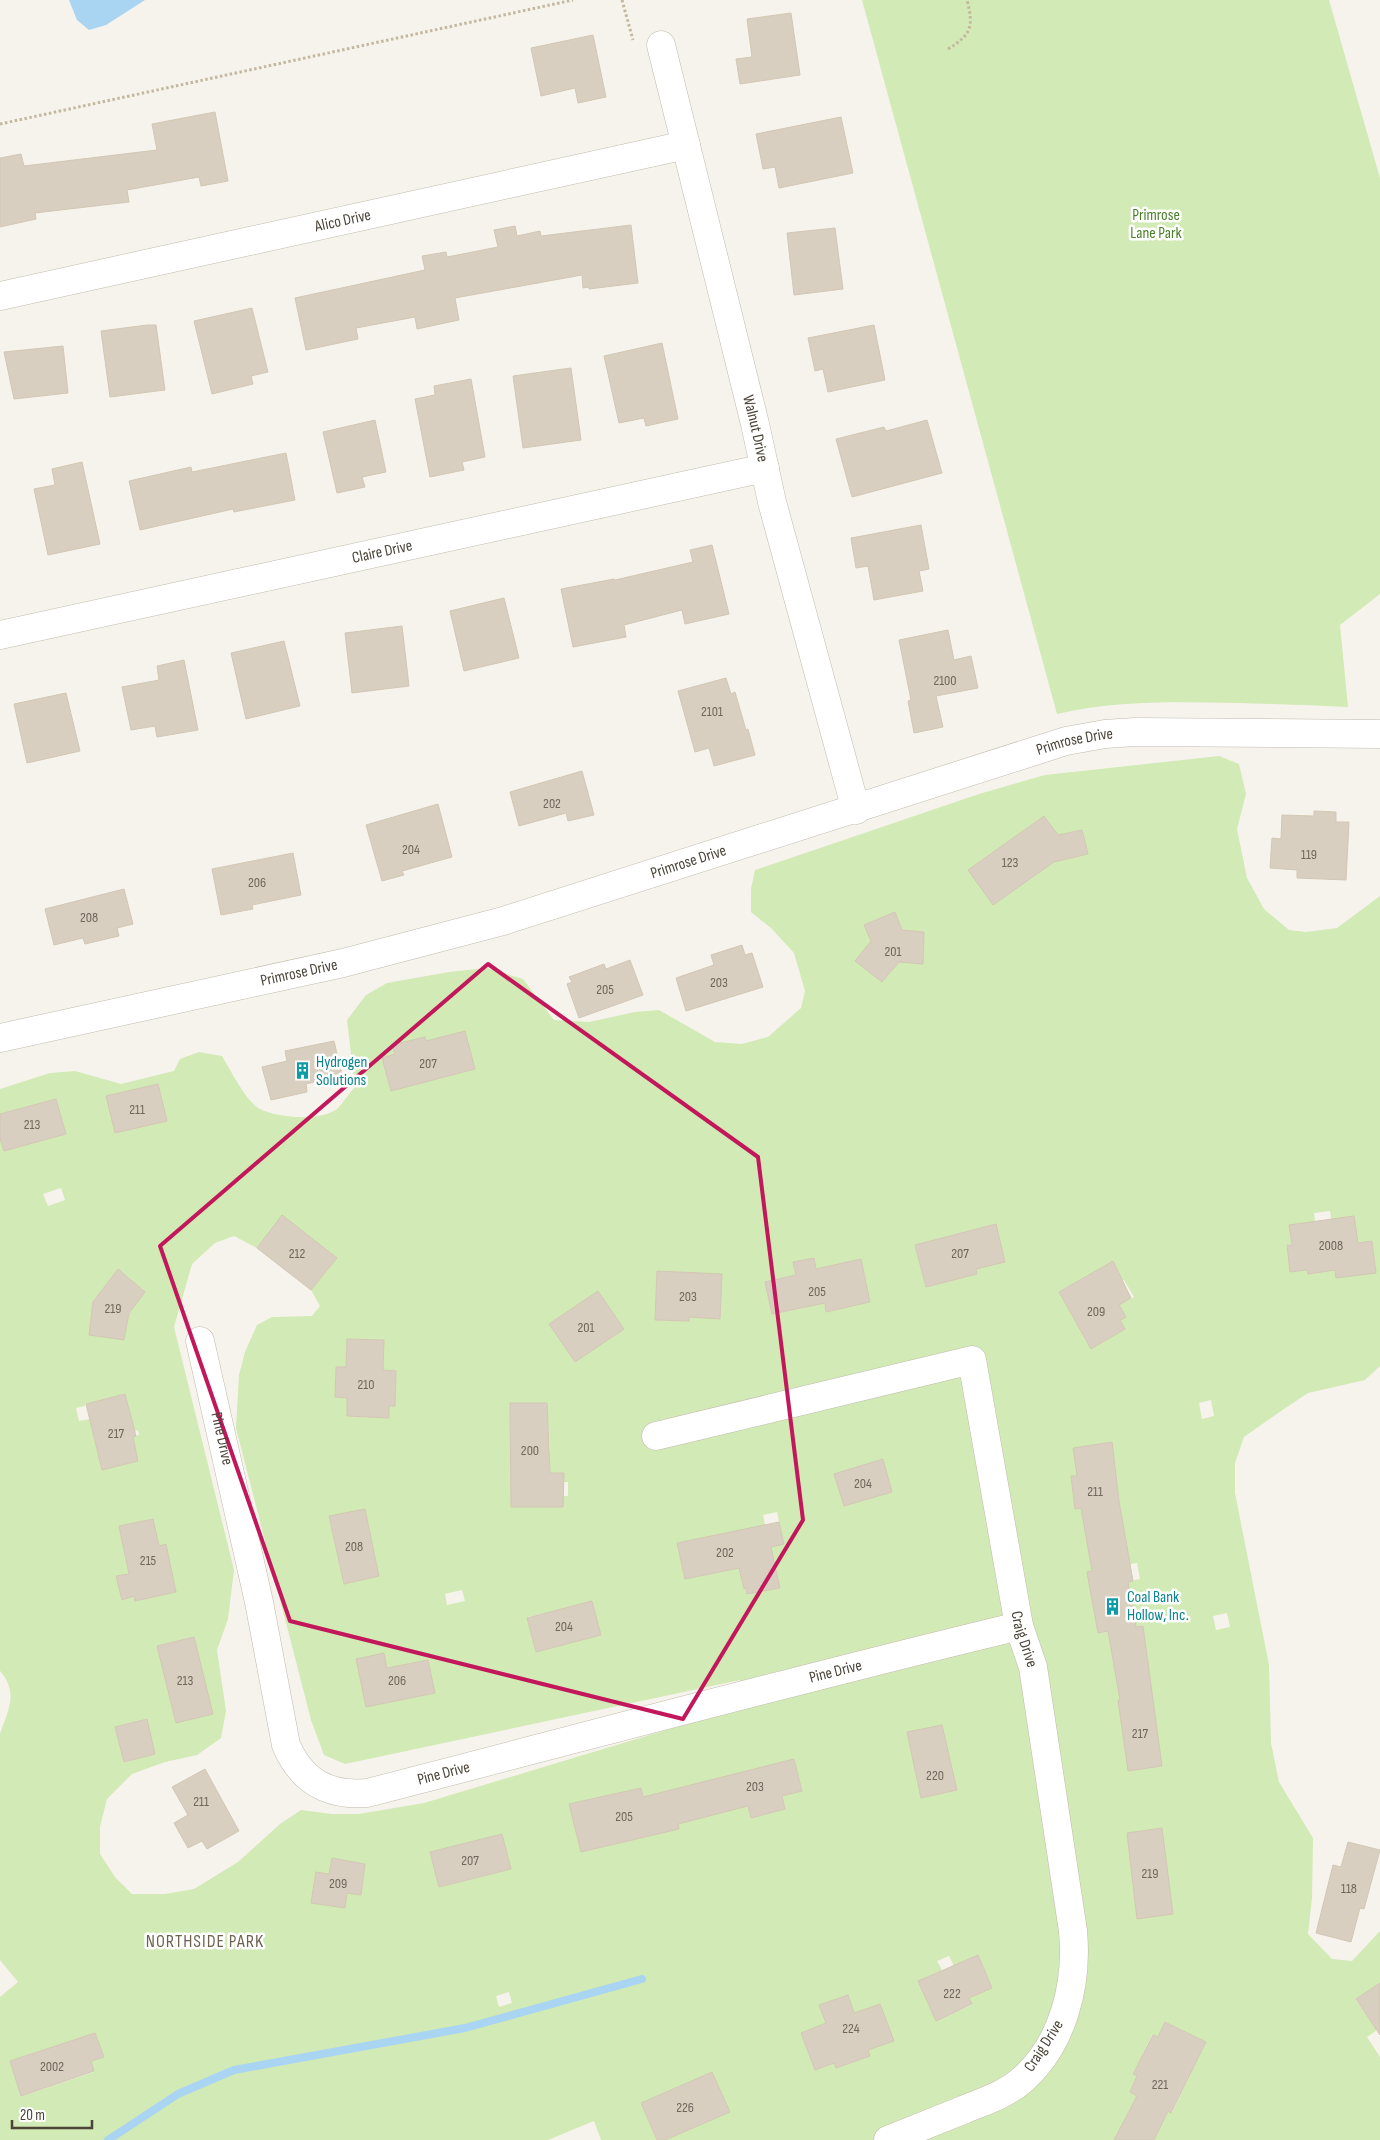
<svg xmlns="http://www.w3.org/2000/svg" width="1380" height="2140" font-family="'Sofia Sans Condensed',sans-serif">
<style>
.green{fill:#d2eab5;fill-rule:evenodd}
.water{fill:#a9d4f2}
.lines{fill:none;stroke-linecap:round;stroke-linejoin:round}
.stream{stroke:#a9d4f2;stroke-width:8}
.building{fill:#d8cfc1;stroke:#d3c7b4}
.minor-casing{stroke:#c2bbae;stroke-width:29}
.path{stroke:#c4b79f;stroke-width:3;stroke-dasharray:2.5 2.5;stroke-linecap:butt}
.minor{stroke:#fff;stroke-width:28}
.marked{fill:none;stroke:#c2185b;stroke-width:4;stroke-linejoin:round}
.labels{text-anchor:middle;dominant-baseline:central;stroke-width:5;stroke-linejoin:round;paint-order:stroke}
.number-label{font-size:14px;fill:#6e675b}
.park-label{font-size:16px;fill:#4a7f2a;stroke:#fff}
.street-label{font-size:16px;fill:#4b4439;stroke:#fff}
.culture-label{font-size:16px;fill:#0d838f;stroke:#fff;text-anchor:start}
.neighbourhood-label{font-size:18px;letter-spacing:1px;fill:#6e6250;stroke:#fff}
</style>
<rect width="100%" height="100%" fill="#f6f3ec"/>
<g class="green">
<path d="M862,0h467l51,178v416l-40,31 8,82c-37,-2 -74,-3 -111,-4 -60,-1 -121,-3 -180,11z"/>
<path d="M1219,756l20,8 7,30 -9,35 10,49 17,31 25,21 17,2 31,-4 43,-32v470l-15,14 -57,13 -27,18 -37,26 -9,26v30l34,172 2,78 8,39 34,56 -1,60 -4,36 24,25 20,2 28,-30v52l-24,17 16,23 8,-6v11l-13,9 13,20v83h-226l9,-19 -1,-13 10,5 34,-71 -40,-20 -8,15 -6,-2 -19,39 4,2 -7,16 15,8 -5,9 -8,-4 -16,32 5,3h-456l64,-28 -17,-40 -71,31 16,37h-56l-7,-19 -46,19h-548v-143l18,-15 -18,-22v-226c8,-24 19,-41 0,-63v-532l4,12 62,-17 -10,-35 -56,15v-25l50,-16 25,-2 46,13 53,-13 6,-12 19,-7 23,4c8,13 25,47 38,53 17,9 63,13 78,-1 6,-6 11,-15 17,-21l-8,-67 19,-25 21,-12 62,-11 38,-4 36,11 31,41 35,2 46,-10 24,-2 56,32 27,2 26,-7 33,-29 4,-17 -11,-38 -23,-25 -20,-16v-23l4,-19 224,-76 66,-19zM1044,816l17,23 -16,29 -52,37 -25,-35zM1082,830l6,24 -21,5 -6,-24zM895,912l7,18 22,2 -1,32 -24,-2 -17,20 -26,-21 15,-20 -6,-16zM425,1037l1,4 49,28 -84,22 -9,-33 13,-4 -2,-9zM107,1097l60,23 -51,13zM61,1188l4,12 -17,6 -5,-12zM1330,1211l1,8 27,24 14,-2 4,31 -39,6 -2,-10 -27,6 -1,-4 -16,2 -4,-27 5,-1 -3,-19 26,-3 -1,-9zM282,1216l55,42 -26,32 9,16 -8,10 -40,1 -15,8 -12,27 -6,23 -3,53 75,292 13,35 21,9 395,-84 9,25 -325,98 -65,11h-27l-31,-4 -21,14 -42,38 -44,27 -29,5h-33l-17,-17 -15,-23v-27l7,-28 25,-25 33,-12 32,-7 24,-17 5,-27 -9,-61 11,-31 6,-49 -60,-243 18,-63 23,-21 19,-7 23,12zM995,1224l10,37 -29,8 1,5 -51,13 -11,-42zM814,1258l2,11 45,-10 9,43 -43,10 -3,-12 -20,4v4l-32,6 -7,-32 31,-7 -2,-13zM118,1269l27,23 -16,21 -6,27 -34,-5 4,-33zM1099,1269l11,18 14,-7 10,17 -15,8 1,15 5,9 -34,20 -32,-57zM657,1271l65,4 -2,44 -31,-2v4l-34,-1zM598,1291l26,38 -49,33 -26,-38zM348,1339l36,1 -1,30 13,1 -1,34 -6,1 -1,12 -41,-2v-18l-12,-1 1,-30h10zM125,1394l9,37 4,-1 1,5 -6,2 5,24 -36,9 -12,-51 -11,2 -3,-13 9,-2v-2zM1211,1400l3,16 -12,3 -3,-16zM510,1403h37v25h2l1,45h14v9h4v14h-5v11h-52zM1112,1442l7,59 -44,8 -4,-33h6l-4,-28zM883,1459l9,33 -48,14 -9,-32zM365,1509l14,67 -35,8 -15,-67zM777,1512l7,32 -15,3 5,11 6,29 -36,2 -5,-21 -54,11 80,-54 -2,-10zM152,1519l7,27 7,-1 10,47 -40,9 -2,-5 -12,4 -5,-23 12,-3 -10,-48zM1137,1563l3,16 -15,3 9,45 9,-1 5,33 -34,6 -6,-34 -10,2 -10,-61zM462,1590l3,11 -18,4 -2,-11zM592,1602l8,33 -64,16 -8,-34zM1227,1613l3,14 -14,3 -3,-14zM193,1637l-17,86 -19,-77zM384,1653l3,15 41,-8 7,33 -69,14zM1152,1695l10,71 -33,5 -11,-71zM146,1719l9,35 -31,8 -9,-35zM794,1759l8,32 -20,5 3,13 -34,9 -3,-12zM949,1761l8,29 -36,8zM641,1788l2,9 27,-6 9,38 -98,23 -11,-48zM1162,1828l11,86 -35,4 -11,-85zM502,1835l9,34 -72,18 -9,-35zM332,1858l33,6 -4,31 -14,-2 -3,15 -33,-5 5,-31 13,2zM978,1955l14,33 -23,10 3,7 -36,16 -18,-40 24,-11 -5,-9 12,-5 5,10zM509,1992l3,11 -13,4 -3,-11zM847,1995l7,18 40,28 -26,9 2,6 -33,12 -3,-5 -19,7 -14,-37 25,-10 -6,-18zM95,2033l9,24 -13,4 3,11 -72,24 -12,-35z"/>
</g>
<polygon class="water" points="69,0 145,0 106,25 89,30 77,20"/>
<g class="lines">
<polyline class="stream" points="108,2140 178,2094 234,2070 465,2028 642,1979"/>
</g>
<g class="building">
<polygon points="791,13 800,75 740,84 736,59 752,57 747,19"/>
<polygon points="593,35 606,97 578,103 575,88 541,96 531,48"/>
<polygon points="215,112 228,181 201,186 199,177 127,190 129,202 35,213 36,219 0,227 0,158 21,154 24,166 157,150 152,124"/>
<polygon points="841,117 853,173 779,188 775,167 763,169 756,134"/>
<polygon points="631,225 638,283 589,289 589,287 583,288 582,275 455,298 459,320 417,329 415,317 356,328 358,339 306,350 295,298 425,270 422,256 446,252 447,257 498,247 494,230 515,226 517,236 540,231 541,236"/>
<polygon points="835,228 843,289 794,295 787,233"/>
<polygon points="252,308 268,372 251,376 253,384 212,394 194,321"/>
<polygon points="147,325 156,325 165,390 110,397 101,331"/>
<polygon points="874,325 885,380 828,392 823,369 815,371 808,338"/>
<polygon points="662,343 678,419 646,426 644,418 619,423 604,356"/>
<polygon points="63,346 68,393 14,399 4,352"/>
<polygon points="571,368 581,440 523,448 513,376"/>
<polygon points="471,379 485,457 462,462 464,470 430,477 415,399 435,395 434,386"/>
<polygon points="375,420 386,472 362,477 365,487 337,493 323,432"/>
<polygon points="927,420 942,473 852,497 836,439 884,427 886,431"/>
<polygon points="286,453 295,500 234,512 233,509 140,530 129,481 191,467 192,472"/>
<polygon points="82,462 100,544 48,555 34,489 55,485 52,469"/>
<polygon points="921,525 929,569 919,571 923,591 874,600 868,566 856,568 851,538"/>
<polygon points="712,545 729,614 685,624 682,610 624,625 626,637 573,647 561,589 614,579 615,580 693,562 690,550"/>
<polygon points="504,598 519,658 464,671 450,611"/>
<polygon points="402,626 409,686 352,693 345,633"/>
<polygon points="948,630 954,660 971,656 978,688 936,696 943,727 914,733 908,701 911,700 899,640"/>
<polygon points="284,641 300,706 246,719 231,653"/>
<polygon points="184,660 198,730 157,737 155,726 131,730 122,687 159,680 157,666"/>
<polygon points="726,678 731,694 735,692 746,730 748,729 755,755 714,766 709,748 695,752 678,691"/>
<polygon points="66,693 80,751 27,763 14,704"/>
<polygon points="582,771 594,815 568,821 566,813 519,826 510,792"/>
<polygon points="438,804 452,857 402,871 404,875 382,881 366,825"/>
<polygon points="1314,811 1336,812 1336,822 1349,822 1346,880 1297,878 1297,870 1270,868 1272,838 1281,839 1282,815 1314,816"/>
<polygon points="1044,816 1058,835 1082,830 1088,854 1054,862 993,905 968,870"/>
<polygon points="293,853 301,895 252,905 253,909 221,915 212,869"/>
<polygon points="124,889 133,924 117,928 119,936 85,944 83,938 54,945 45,909"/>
<polygon points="895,912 902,930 924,932 923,964 899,962 882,982 855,961 871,941 864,925"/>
<polygon points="742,945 745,955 752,953 763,987 686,1011 676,978 714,965 711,955"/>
<polygon points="630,960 643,995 579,1018 567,984 572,982 569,977 604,964 606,969"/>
<polygon points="465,1031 475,1069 391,1091 382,1058 395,1054 392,1045 425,1037 426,1041"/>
<polygon points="334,1041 342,1075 306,1084 307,1092 271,1100 262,1067 287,1061 285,1051"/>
<polygon points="158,1084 167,1121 115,1133 106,1096"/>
<polygon points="56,1099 66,1134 4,1151 0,1139 0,1114"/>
<polygon points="282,1215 337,1258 311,1290 257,1248"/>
<polygon points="1354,1216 1358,1243 1372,1241 1376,1273 1336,1278 1335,1270 1308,1274 1307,1270 1290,1272 1287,1245 1292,1245 1289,1225"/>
<polygon points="996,1224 1005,1262 976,1269 977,1274 926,1287 915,1245"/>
<polygon points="814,1258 816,1269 861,1259 870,1302 826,1312 825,1303 772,1314 765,1282 796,1275 793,1262"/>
<polygon points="1113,1261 1131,1298 1119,1305 1126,1317 1120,1320 1125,1329 1091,1349 1059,1292"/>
<polygon points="118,1269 145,1292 129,1313 124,1340 89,1335 93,1302"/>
<polygon points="657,1271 722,1274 720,1319 689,1317 689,1321 655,1320"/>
<polygon points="598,1291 624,1329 575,1362 549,1324"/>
<polygon points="347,1339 384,1340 383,1370 396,1371 395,1406 389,1406 389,1418 347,1416 347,1398 335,1397 336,1367 346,1367"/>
<polygon points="125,1394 136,1436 133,1437 138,1461 102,1470 86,1404"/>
<polygon points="510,1403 547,1403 550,1473 564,1473 563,1507 511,1507"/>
<polygon points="1112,1442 1119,1501 1133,1581 1128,1582 1136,1627 1143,1626 1162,1766 1128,1771 1118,1700 1120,1700 1108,1631 1098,1633 1087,1572 1092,1571 1081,1508 1075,1509 1071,1476 1077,1476 1073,1448"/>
<polygon points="883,1459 892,1492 844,1506 834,1474"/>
<polygon points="365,1509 379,1576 344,1584 329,1516"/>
<polygon points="153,1519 159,1546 166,1544 176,1592 135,1601 134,1596 122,1600 116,1576 129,1574 119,1526"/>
<polygon points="779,1522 784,1544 771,1547 780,1588 747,1594 746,1588 744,1589 739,1568 685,1579 677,1543"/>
<polygon points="592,1601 601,1635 536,1652 527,1618"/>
<polygon points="194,1637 213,1714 176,1723 157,1646"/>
<polygon points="384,1653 387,1668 428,1660 435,1693 366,1707 356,1659"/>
<polygon points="147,1719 155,1754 124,1762 115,1727"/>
<polygon points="942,1725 957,1790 921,1798 907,1732"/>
<polygon points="794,1759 802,1791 782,1796 785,1809 751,1818 748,1806 678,1824 679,1829 581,1852 569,1804 641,1788 643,1797"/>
<polygon points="205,1769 239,1831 207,1849 202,1841 188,1848 174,1823 188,1815 172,1787"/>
<polygon points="1162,1828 1173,1914 1137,1919 1127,1833"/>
<polygon points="502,1834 511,1869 439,1887 430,1852"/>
<polygon points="1348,1842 1380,1850 1364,1909 1360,1908 1351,1942 1316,1933 1333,1865 1341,1867"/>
<polygon points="332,1858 365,1864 361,1895 347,1893 345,1908 311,1903 316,1872 329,1874"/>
<polygon points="978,1955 992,1988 969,1998 972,2004 936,2021 918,1981"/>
<polygon points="1380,1983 1380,2035 1356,1999"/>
<polygon points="848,1995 854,2013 880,2004 894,2041 868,2050 870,2056 836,2068 834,2063 815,2070 801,2033 826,2023 819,2005"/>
<polygon points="1165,2022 1206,2042 1171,2113 1168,2111 1154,2140 1114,2140 1137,2096 1130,2092 1137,2076 1133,2074 1153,2035 1158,2037"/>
<polygon points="95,2033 104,2057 91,2061 94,2071 21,2096 10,2061"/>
<polygon points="712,2072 730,2112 665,2140 657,2140 641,2103"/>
</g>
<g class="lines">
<defs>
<g id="minor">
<path id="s1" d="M661,45l94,379 17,78 84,308"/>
<path id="s2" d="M0,296l686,-151"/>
<path id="s3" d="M0,635l765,-167"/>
<path id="s4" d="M0,1038l343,-75 160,-42 563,-180 39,-7 30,-2 245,2"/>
<path id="s5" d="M200,1341l59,261 27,143c16,37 42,51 81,48 218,-56 434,-115 652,-167"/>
<path id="s6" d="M656,1436l316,-76 47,266 14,41 40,264c5,54 -10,114 -52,150 -16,14 -39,21 -58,29 -25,10 -50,20 -75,30"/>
</g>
</defs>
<use href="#minor" class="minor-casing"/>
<g class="path">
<polyline points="622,0 633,40"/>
<path d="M948,49c23,-14 26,-22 19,-49"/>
<polyline points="0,124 573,0"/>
</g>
<use href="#minor" class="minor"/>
</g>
<path class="marked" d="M488,964l270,193 45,363 -120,199 -393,-98 -130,-375z"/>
<defs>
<symbol id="building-bare" viewBox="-9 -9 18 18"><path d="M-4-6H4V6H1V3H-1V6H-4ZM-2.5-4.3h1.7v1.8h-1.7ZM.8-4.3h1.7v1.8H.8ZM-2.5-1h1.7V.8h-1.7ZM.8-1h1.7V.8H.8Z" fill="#0f9aa8" stroke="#fff" stroke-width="2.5" paint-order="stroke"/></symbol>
</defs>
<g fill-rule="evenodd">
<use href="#building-bare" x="290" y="1058" width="25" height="25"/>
<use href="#building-bare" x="1100" y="1594" width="25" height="25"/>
</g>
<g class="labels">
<g class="number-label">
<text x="945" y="680">2100</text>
<text x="712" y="711">2101</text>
<text x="552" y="803">202</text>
<text x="411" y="849">204</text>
<text x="1309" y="854">119</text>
<text x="1010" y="862">123</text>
<text x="257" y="882">206</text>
<text x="89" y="917">208</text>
<text x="893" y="951">201</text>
<text x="719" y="982">203</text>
<text x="605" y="989">205</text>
<text x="428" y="1063">207</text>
<text x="137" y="1109">211</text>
<text x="32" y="1124">213</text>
<text x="1331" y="1245">2008</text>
<text x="297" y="1253">212</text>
<text x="960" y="1253">207</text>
<text x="817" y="1291">205</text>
<text x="688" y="1296">203</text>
<text x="113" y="1308">219</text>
<text x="1096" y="1311">209</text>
<text x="586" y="1327">201</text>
<text x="366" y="1384">210</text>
<text x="116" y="1433">217</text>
<text x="530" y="1450">200</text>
<text x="863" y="1483">204</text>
<text x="1095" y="1491">211</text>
<text x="354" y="1546">208</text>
<text x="725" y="1552">202</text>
<text x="148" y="1560">215</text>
<text x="564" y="1626">204</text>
<text x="185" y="1680">213</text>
<text x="397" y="1680">206</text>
<text x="1140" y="1733">217</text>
<text x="935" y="1775">220</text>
<text x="755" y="1786">203</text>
<text x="201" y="1801">211</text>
<text x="624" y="1816">205</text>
<text x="470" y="1860">207</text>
<text x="1150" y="1873">219</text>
<text x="338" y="1883">209</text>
<text x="1349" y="1888">118</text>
<text x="952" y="1993">222</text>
<text x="851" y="2028">224</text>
<text x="52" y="2066">2002</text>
<text x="1160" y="2084">221</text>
<text x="685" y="2107">226</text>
</g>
<g class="park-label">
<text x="1156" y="215">Primrose<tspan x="1156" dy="18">Lane Park</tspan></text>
</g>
<g class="street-label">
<text stroke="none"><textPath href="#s2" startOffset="351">Alico Drive</textPath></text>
<text stroke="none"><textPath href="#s1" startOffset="395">Walnut Drive</textPath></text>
<text stroke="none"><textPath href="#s3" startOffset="391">Claire Drive</textPath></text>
<text stroke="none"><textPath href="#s4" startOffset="1116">Primrose Drive</textPath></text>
<text stroke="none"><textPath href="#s4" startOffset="711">Primrose Drive</textPath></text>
<text stroke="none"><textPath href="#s4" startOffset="306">Primrose Drive</textPath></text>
<text stroke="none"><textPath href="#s5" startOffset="100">Pine Drive</textPath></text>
<text stroke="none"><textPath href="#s6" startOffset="609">Craig Drive</textPath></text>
<text stroke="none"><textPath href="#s5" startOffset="999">Pine Drive</textPath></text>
<text stroke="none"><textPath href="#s5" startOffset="594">Pine Drive</textPath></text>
<text transform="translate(1044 2046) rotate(-57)">Craig Drive</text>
</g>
<g class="culture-label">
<text x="316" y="1062">Hydrogen<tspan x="316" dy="18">Solutions</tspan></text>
<text x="1127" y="1597">Coal Bank<tspan x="1127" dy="18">Hollow, Inc.</tspan></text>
</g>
<g class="neighbourhood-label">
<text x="205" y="1941">NORTHSIDE PARK</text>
</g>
</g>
<path d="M12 2120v8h80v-8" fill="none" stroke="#4b4439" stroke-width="2.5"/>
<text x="20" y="2120" font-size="15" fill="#4b4439" stroke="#ffffff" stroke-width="4" paint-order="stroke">20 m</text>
</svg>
